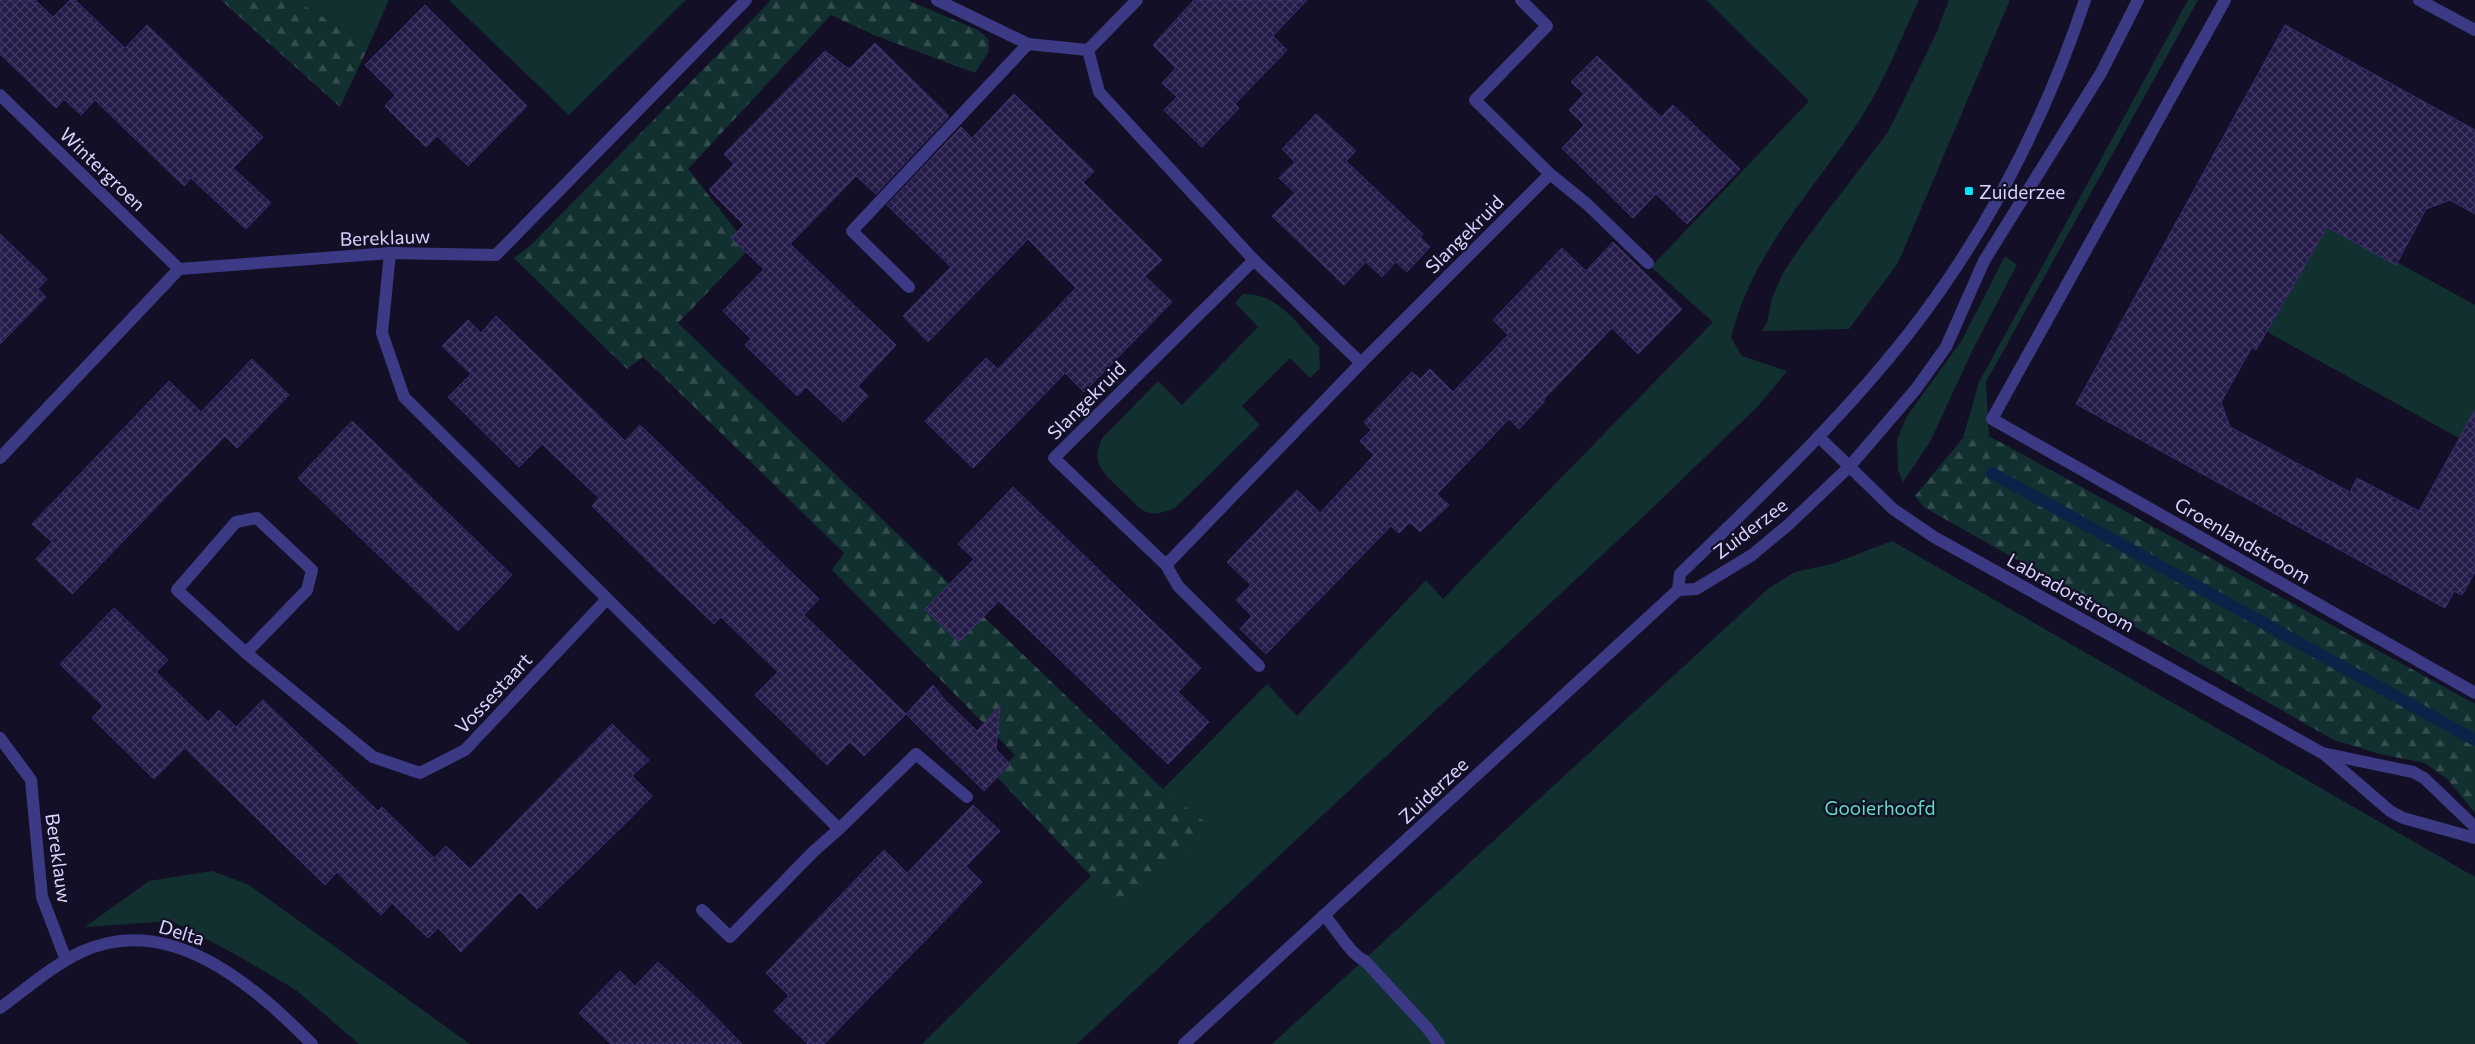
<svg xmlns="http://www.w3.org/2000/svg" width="2475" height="1044" font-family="Commissioner,sans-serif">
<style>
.green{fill:#12302f}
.forest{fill:url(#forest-firs)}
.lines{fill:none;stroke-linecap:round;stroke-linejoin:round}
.stream{stroke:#0c2248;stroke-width:12}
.building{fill:url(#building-cross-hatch);stroke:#3b2d73}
.service{stroke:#3d3a85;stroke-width:12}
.minor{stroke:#3d3a85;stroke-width:12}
.tertiary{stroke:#3d3a85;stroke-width:12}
.poi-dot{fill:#00e5ff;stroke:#130f26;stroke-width:2}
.labels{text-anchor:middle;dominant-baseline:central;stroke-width:4.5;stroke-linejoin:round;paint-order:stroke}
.street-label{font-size:19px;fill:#d9d4ff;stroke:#130f26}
.poi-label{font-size:19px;fill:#d9d4ff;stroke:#130f26;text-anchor:start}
.park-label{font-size:19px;fill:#5fe0c0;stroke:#130f26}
</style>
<defs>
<pattern id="forest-firs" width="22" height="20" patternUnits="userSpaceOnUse" patternTransform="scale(1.25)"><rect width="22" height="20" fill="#12302f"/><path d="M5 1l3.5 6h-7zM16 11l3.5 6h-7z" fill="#344d4e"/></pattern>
<pattern id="building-cross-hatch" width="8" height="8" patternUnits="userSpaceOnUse" patternTransform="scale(1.25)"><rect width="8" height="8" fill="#241b47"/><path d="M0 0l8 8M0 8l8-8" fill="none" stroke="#433b63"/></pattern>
</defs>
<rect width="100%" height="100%" fill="#130f26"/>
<g class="green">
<polygon points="295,0 389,0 369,45"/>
<polygon points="449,0 686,0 569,115"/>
<path d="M1706,0h213c-18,38 -33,78 -55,113 -48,76 -111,135 -133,225l11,18 45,15 -28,34 -116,112 -566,527h-155l169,-168 32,33 90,-80 -50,-40 104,-105 30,32 129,-136 17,19 270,-277 -62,-55 158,-166z"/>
<polygon points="1949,0 2010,0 1898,263 1849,329 1762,331 1767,323 1772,298 1783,273 1803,243 1888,132 1936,34"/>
<polygon points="2188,0 2198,0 1986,382 1989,436 1963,438 1979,382"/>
<polygon points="2328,224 2475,305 2475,447 2267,332"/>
<polygon points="2005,256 2017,265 1973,349 1930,442 1903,482 1898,470 1897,439 1907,416 1962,340"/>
<path d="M1243,294c35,-1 54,30 76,53l1,21 -10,10 -20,-20 -48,48 18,19 -85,83c-9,4 -21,8 -31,3 -7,-4 -14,-13 -20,-18 -18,-18 -36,-29 -21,-56l55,-56 24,24 76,-78 -23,-24z"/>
<polygon points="1892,541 2475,877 2475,1044 1272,1044 1769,588 1795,572 1832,564"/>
<polygon points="212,871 249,885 470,1044 359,1044 296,990 233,953 171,921 85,927 149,881"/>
</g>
<g class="forest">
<polygon points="221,0 295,0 369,45 340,107"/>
<polygon points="771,0 907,0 978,30 988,39 989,51 975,73 874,35 831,15 688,169 750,248 678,323 1163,789 1214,829 1123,910 995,775 1015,755 832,570 844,553 643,357 627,369 514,258 531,245"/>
<polygon points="1989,436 2475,704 2475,813 2447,779 2425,763 2380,754 2334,740 1924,507 1915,496 1963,438"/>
</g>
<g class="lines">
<polyline class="stream" points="1992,473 2475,740"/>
</g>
<g class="building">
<polygon points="0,0 35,0 53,17 70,0 75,0 125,48 147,25 263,137 233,168 271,203 246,229 191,178 184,186 95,100 81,115 64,99 56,108 0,54"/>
<polygon points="1194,0 1307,0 1273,36 1287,50 1235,104 1239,108 1202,147 1164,110 1177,97 1162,83 1176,68 1153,45"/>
<polygon points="425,5 527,106 468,166 437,136 426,147 385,106 395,95 365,65"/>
<polygon points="2285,25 2475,130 2475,214 2450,200 2426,209 2396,265 2327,227 2256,350 2252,347 2221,402 2230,427 2258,442 2350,492 2357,478 2419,511 2475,410 2475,572 2462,595 2454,591 2445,608 2076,404"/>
<polygon points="875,43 949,116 876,194 856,176 790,244 896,345 858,386 868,396 843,422 806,387 797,396 745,345 751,339 723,311 764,269 731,238 744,225 709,190 734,164 724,154 825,51 849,69"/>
<polygon points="1597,56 1661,117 1673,105 1740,169 1687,224 1656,194 1633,218 1562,148 1584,125 1569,110 1584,94 1571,82"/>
<polygon points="1014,94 1094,171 1083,182 1162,260 1145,276 1172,302 1084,392 1065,373 973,468 925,421 986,358 998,369 1076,288 1028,239 928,342 903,316 951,267 887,205 961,127 972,138"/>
<polygon points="1316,114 1356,151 1346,161 1423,234 1420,237 1430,247 1407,272 1396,262 1382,277 1366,262 1344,285 1272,216 1295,193 1279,178 1295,162 1282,149"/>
<polygon points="0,234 47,279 38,289 46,297 0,344"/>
<polygon points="1613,242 1682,309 1638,354 1612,328 1544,399 1544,402 1519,429 1509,419 1437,494 1449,505 1420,532 1410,522 1399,533 1391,526 1266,654 1240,629 1252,616 1236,600 1251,585 1227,562 1297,490 1320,513 1374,455 1360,441 1371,430 1364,422 1412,372 1420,379 1430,369 1453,392 1508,335 1493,320 1562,248 1586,271"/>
<polygon points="496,316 625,441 640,425 819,599 804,615 906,714 864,756 850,742 827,765 755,695 778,672 721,617 714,624 652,565 592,506 599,498 542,444 519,467 448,397 471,374 442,346 468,320 481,333"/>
<polygon points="252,359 289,395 237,448 225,436 72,594 36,559 52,542 32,524 169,381 201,412"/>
<polygon points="352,421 512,575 458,631 298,478"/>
<polygon points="1013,487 1201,668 1178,692 1209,722 1168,764 999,601 959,642 925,609 974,559 958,544"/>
<polygon points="114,608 168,660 156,672 208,722 219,710 236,727 263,700 378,811 382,807 434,858 446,846 470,869 612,724 649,760 632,776 652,796 629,820 537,909 520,892 461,952 438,928 428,938 392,903 381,915 337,872 325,885 185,748 154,779 92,718 103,706 60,664"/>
<polygon points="933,685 945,700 977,731 1000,706 996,749 1010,764 984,791 906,714"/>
<polygon points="973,805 1000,831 966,866 982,882 824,1044 808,1044 774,1011 789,996 766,973 884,850 907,873"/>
<polygon points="658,962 702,1003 742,1044 611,1044 579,1013 620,971 635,986"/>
</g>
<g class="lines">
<g class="service">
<polyline points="839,829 916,754 967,797"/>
<path d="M1324,915c12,13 26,39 41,46l63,68 11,15"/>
</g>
<g class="minor">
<polyline points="937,0 1028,44 1088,50 1099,92 1254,260 1361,363"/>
<polyline points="2225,0 1992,419 2475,693"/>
<polyline points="2419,0 2475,30"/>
<polyline points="1088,50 1137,0"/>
<polyline points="0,95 179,269"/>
<polyline points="1550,174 1587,204 1648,263"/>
<polyline points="390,253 382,333 404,397 839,829 813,852 730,937 702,910"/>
<polyline points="1254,260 1054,458 1166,565 1178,586 1259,666"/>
<polyline points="909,287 852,231 1028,44"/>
<polyline points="1819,437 1893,509 1934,537 2324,754 2390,811 2403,818 2475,838"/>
<polyline points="0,458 179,269 390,253 496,255 746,0"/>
<polyline points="1166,565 1361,363 1550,174 1475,100 1547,26 1521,0"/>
<polyline points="246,653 307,590 312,570 257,518 236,522 177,590 246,653 373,757 420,773 465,750 607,599"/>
<polyline points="0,738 31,780 42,897 66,960"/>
<polyline points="2326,754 2413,772 2424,778 2475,827"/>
</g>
<g class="tertiary">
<polyline points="1678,590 1696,589 1752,555 1788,525 1849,467 1916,389 1946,347 1984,261 2101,73 2138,0"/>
<path d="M0,1008c26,-19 52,-42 81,-56 89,-41 172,33 231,92"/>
<path d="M1184,1044l494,-454 2,-16c80,-78 161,-154 229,-241 78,-100 136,-214 176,-333"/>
</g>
</g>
<rect class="poi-dot" x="1964" y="186" width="10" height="10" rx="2.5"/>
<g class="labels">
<g class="street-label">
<text transform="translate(103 169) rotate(44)">Wintergroen</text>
<text transform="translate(1464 234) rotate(-45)">Slangekruid</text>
<text transform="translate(385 237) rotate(-2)">Bereklauw</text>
<text transform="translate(1086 400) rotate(-45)">Slangekruid</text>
<text transform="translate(1750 528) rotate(-37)">Zuiderzee</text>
<text transform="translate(2243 540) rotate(30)">Groenlandstroom</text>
<text transform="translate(2071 592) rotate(29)">Labradorstroom</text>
<text transform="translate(493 693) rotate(-47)">Vossestaart</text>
<text transform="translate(1433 790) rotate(-43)">Zuiderzee</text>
<text transform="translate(59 858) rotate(82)">Bereklauw</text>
<text transform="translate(182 932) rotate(17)">Delta</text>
</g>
<g class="poi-label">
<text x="1979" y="191">Zuiderzee</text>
</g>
<g class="park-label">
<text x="1880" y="807">Gooierhoofd</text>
</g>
</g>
</svg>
